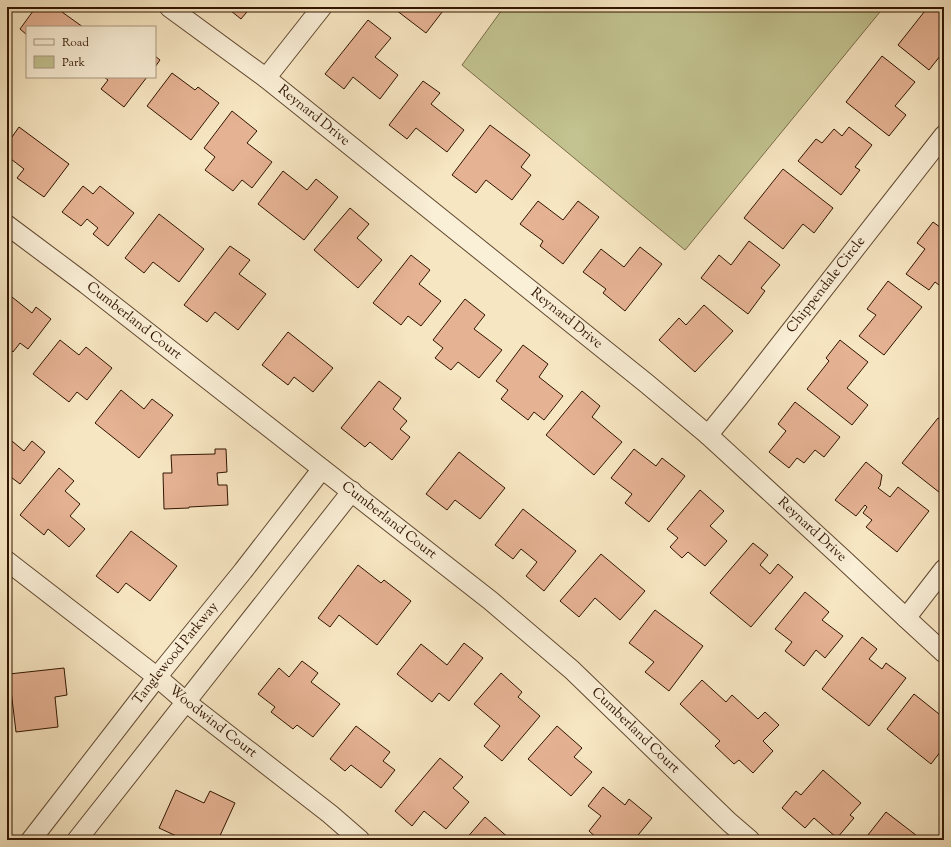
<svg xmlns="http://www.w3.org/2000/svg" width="951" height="847" font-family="'Sorts Mill Goudy',serif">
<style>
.green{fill:#c2c390;stroke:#7a6c48}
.building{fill:#e5b293;stroke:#311500}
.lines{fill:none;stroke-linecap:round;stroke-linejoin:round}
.minor-casing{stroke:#624930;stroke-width:21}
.minor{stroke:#faefd7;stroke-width:19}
.labels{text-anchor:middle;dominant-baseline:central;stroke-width:3;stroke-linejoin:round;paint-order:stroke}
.street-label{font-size:14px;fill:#311500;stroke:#faefd7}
</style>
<rect width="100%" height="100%" fill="#f7e6c2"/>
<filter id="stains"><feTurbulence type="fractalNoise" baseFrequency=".005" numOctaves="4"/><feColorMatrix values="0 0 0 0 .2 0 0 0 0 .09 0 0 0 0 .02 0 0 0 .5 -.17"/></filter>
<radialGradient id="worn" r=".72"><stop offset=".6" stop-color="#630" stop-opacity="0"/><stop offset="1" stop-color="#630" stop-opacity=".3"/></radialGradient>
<polygon class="green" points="504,7 884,7 685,250 462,65"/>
<g class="building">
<polygon points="36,7 66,7 62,12 83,27 27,27 27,35 20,29"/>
<polygon points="226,7 251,7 241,19"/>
<polygon points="392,7 446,7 426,33"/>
<polygon points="928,7 939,7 944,11 944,51 929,70 898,45"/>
<polygon points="368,20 391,38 375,57 398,75 380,99 353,77 344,89 325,74"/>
<polygon points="155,56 160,60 155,67"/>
<polygon points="882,56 915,82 895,106 906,115 889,136 846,102"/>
<polygon points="172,73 195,90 198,87 219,103 191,140 147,106"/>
<polygon points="104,77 147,77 124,107 101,89 108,80"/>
<polygon points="423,81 440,93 431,104 464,130 447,152 416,128 407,139 389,125"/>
<polygon points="7,100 12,104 7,110"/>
<polygon points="232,111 257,131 247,143 272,162 252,188 242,180 233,191 205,170 215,157 204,148"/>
<polygon points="490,125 530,155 521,167 531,175 512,200 486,180 476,193 452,175"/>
<polygon points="19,127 69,164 44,197 17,178 24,169 7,156 7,144"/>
<polygon points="849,127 872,145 855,167 860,170 841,195 798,161 816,139 822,143 834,129 842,136"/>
<polygon points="783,169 833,208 814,233 803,224 783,249 744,218"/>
<polygon points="283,171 307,190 316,179 338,197 304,240 258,204"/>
<polygon points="83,186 93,194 100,186 134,213 108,246 93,234 98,228 87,219 81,226 62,212"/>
<polygon points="538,201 563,220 578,201 599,217 563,264 540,246 543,241 520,224"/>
<polygon points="350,208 369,224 357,238 382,260 358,288 314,250"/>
<polygon points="159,214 204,249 179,282 153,262 144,273 125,258"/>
<polygon points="933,222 944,230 944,287 943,288 935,282 929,290 906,274 925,249 917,243"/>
<polygon points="749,241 780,265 761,288 765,291 748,314 701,278 719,255 731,265"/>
<polygon points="230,246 250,260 239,274 266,294 238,330 215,312 207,322 184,305"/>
<polygon points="640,247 662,264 625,311 603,293 606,289 583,272 601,249 624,267"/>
<polygon points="411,255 430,270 419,284 441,301 421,326 408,316 401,325 373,303"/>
<polygon points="888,281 922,307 884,355 859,336 876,315 867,309"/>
<polygon points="7,293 32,313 36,307 51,319 28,349 20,343 13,352 7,347"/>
<polygon points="465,299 485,315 474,329 502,350 479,378 458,362 451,370 435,358 443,348 433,340"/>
<polygon points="704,305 733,331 695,372 659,340 679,318 686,325"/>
<polygon points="288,332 333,368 313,392 294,377 288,385 262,365"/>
<polygon points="60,340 79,355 86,347 112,368 87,400 77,392 69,402 33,374"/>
<polygon points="840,340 868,362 847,388 868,405 852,425 807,389 829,361 826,358"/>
<polygon points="523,345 548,364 539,377 563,396 544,420 534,412 528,420 501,399 508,390 496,381"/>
<polygon points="379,381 401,398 393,409 407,421 400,429 410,437 392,460 370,442 365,447 341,428"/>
<polygon points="121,390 144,409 152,399 173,415 139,458 95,423"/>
<polygon points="582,391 600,406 592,417 622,442 594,475 546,435"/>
<polygon points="795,402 840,437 824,457 815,450 804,463 797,458 789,468 769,452 786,431 778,424"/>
<polygon points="938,418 944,422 944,496 902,463"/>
<polygon points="7,437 24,451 32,441 45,452 20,484 7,474"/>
<polygon points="215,449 226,449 227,472 217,473 218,485 227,485 228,505 189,507 189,508 164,509 163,473 172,473 171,455 215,454"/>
<polygon points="634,449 656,466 662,458 685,476 649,522 625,503 632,494 611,478"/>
<polygon points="459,452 505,488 480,519 455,500 447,510 426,494"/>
<polygon points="866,462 882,475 880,486 878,488 890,497 898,487 929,511 897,552 866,527 872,520 863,513 867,507 865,505 856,516 835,500"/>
<polygon points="59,468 74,481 65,491 80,504 70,516 85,529 69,547 48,529 44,535 20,515"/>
<polygon points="700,490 724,511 710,526 727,541 705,566 688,552 682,558 670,547 678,538 667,529"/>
<polygon points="523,509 576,551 544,591 526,576 537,562 521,549 513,559 495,545"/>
<polygon points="131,531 177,566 150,601 126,583 118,593 96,576"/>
<polygon points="753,543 768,555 760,565 770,574 778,564 793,577 751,627 710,593"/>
<polygon points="601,554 645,591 620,620 595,598 579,617 560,601"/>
<polygon points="358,565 381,583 384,580 411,601 377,645 339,615 330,627 318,618"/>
<polygon points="805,592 829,612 822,620 843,636 825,658 816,650 804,666 785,651 792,642 775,629"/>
<polygon points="655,610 703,646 669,691 645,672 654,662 629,643"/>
<polygon points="862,637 877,649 869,659 882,669 886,663 906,678 869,726 822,689"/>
<polygon points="464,643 483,658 449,701 439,693 432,702 397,674 421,644 447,665"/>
<polygon points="302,661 318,673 311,682 340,704 313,737 297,725 293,729 271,712 275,707 258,694 279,668 289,677"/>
<polygon points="64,668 67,695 55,697 58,727 16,732 9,674"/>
<polygon points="501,673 522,692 518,697 540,716 502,761 484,746 500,726 474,704"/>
<polygon points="702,680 726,702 732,695 758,719 765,712 779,725 763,741 773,751 753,773 739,760 734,764 715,746 720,741 680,704"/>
<polygon points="914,694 944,718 944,747 931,764 887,729"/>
<polygon points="356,726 390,752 383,761 395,770 381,788 351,765 345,771 330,759"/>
<polygon points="557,726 582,748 574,757 592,772 571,796 528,759"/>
<polygon points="440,758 463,777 453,788 469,802 446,829 424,811 412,826 395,811"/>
<polygon points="823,770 861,803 850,815 854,818 837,838 814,818 805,828 782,808 796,791 801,795"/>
<polygon points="603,787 625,805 629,799 652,818 634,840 599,840 589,831 601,816 588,806"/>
<polygon points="176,790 204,803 210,791 235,803 218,840 185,840 159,828"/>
<polygon points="886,812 921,839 920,840 864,840"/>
<polygon points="485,817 511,840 465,840"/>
<polygon points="272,835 278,840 268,840"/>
</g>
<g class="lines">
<defs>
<g id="minor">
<path id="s1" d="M169,7l97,71 380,305 62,52 135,124 63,59 38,35"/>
<polyline points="266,78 322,7"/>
<path id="s2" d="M7,225l79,59 405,317 81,69 157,152 21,18"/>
<path id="s3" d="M708,435l31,-38 205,-262"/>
<path id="s4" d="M7,561l150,116 29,25 144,112 30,26"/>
<polyline points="906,618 944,569"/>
<path id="s5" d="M31,840l126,-163 86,-106 79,-102"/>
<polyline points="77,840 352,491"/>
</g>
</defs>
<use href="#minor" class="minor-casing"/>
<use href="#minor" class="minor"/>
</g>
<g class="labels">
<g class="street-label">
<text stroke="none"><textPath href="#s1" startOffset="181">Reynard Drive</textPath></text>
<text stroke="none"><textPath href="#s3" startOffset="191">Chippendale Circle</textPath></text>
<text stroke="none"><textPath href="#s1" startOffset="505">Reynard Drive</textPath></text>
<text stroke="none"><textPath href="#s2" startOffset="159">Cumberland Court</textPath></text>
<text stroke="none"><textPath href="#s2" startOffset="483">Cumberland Court</textPath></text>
<text stroke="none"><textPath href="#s1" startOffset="829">Reynard Drive</textPath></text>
<text stroke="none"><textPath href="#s5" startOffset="236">Tanglewood Parkway</textPath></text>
<text stroke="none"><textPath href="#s4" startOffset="261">Woodwind Court</textPath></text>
<text stroke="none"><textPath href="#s2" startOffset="807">Cumberland Court</textPath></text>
</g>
</g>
<rect width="951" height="847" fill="none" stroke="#f7e6c2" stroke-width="24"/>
<rect x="8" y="8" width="935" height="831" fill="none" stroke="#311500" stroke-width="2"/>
<rect x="12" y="12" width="927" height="823" fill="none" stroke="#311500"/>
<rect x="26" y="26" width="130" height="52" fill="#faefd7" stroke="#aa9881"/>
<rect x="34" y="39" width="20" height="6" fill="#faefd7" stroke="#aa9881"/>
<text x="62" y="46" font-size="12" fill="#311500">Road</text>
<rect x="34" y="56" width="20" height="12" fill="#c2c390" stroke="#aa9881"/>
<text x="62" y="66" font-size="12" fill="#311500">Park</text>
<rect width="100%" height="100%" filter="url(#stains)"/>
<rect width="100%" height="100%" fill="url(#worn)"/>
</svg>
